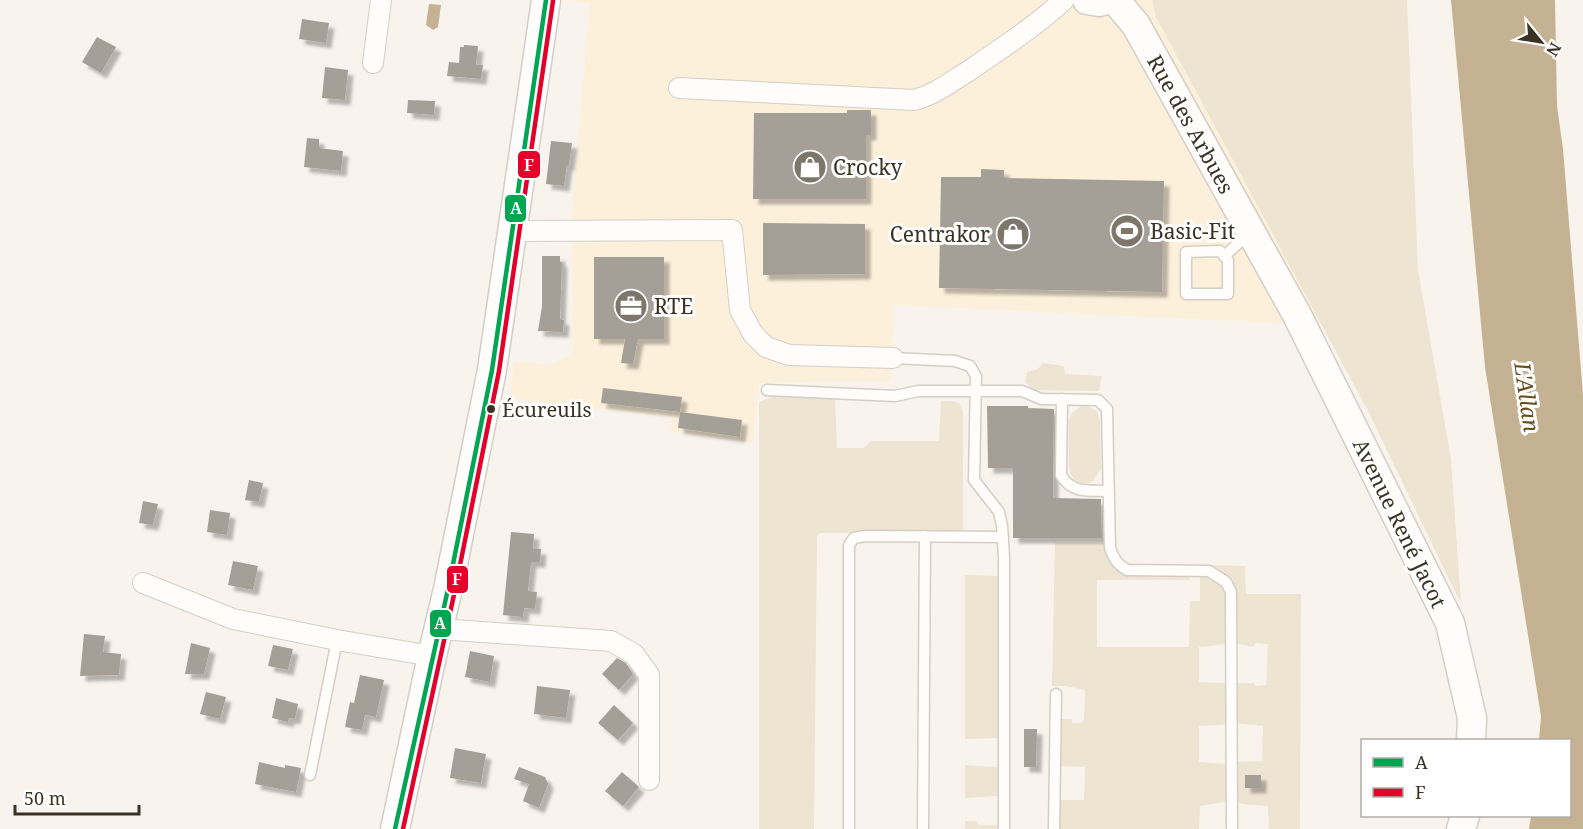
<svg xmlns="http://www.w3.org/2000/svg" width="1583" height="829" font-family="'Noto Serif',serif">
<style>
.built{fill:#fcf0db}
.green{fill:#eee4d2}
.water{fill:#c4b293}
.building{fill:#a5a097;filter:url(#shadow)}
.lines{fill:none;stroke-linecap:round;stroke-linejoin:round}
.service-casing{stroke:#d3cec5;stroke-width:13}
.minor-casing{stroke:#d3cec5;stroke-width:22}
.secondary-casing{stroke:#d3cec5;stroke-width:31}
.service{stroke:#fefdfc;stroke-width:10}
.minor{stroke:#fefdfc;stroke-width:20}
.secondary{stroke:#fefdfc;stroke-width:28}
.bus-1-casing{stroke:#fff;stroke-width:9}
.bus-2-casing{stroke:#fff;stroke-width:9}
.bus-1{stroke:#00a651;stroke-width:4.5}
.bus-2{stroke:#e4002b;stroke-width:4.5}
.bus-dot{fill:#393225;stroke:#fff;stroke-width:2}
.labels{text-anchor:middle;dominant-baseline:central;stroke-width:6;stroke-linejoin:round;paint-order:stroke}
.bus-label{font-size:20px;fill:#393225;stroke:#fff;text-anchor:start}
.street-label{font-size:21px;fill:#393225;stroke:#fff}
.poi-label{font-size:21px;fill:#393225;stroke:#fff;text-anchor:start}
.water-label{font-size:22px;font-style:italic;fill:#674e1c;stroke:#fff}
.line-badge{stroke:#fff;stroke-width:2}
.badge-label{font-size:16px;text-anchor:middle;font-weight:bold;fill:#fff}
</style>
<defs>
<filter id="shadow"><feDropShadow dx="5.5" dy="5.5" stdDeviation="1.5" flood-color="#0004"/></filter>
</defs>
<rect width="100%" height="100%" fill="#f8f4ed"/>
<polygon class="built" points="562,0 1152,0 1156,17 1322,325 894,305 891,381 759,383 753,443 671,432 672,417 510,398 514,361 551,365 573,353 572,213 590,3"/>
<g class="green">
<polygon points="1152,0 1407,0 1418,270 1451,459 1461,604 1368,411 1156,17"/>
<polygon points="1043,363 1064,366 1065,374 1102,376 1099,391 1033,390 1025,382 1027,372 1038,369"/>
<polygon points="778,394 809,395 835,399 837,448 864,448 871,441 939,441 941,401 953,401 960,404 963,413 963,532 820,533 817,537 814,829 759,829 759,402"/>
<path d="M1081,406l9,1 7,4 3,10 1,48 -9,13c-27,7 -23,-20 -23,-38 0,-8 -1,-17 0,-24 2,-7 7,-10 12,-14z"/>
<path d="M1055,543h50c1,43 54,32 85,32v5h-93v67h92l1,-46h10v-27c7,1 18,6 23,11 7,9 3,47 3,59l-27,3v35l26,1 3,3 -1,36 -4,3 -24,1v36l28,2v32l-2,6 -25,4 -1,23h-140v-25l2,-4h23l1,-33 -26,-1 -1,-47h14v4h9l3,-3 1,-30 -18,-4h-15z"/>
<polygon points="1205,565 1245,566 1246,594 1301,594 1300,829 1269,829 1268,806 1242,804 1236,801 1236,762 1262,761 1263,726 1236,723 1235,683 1254,683 1255,686 1266,685 1268,644 1255,643 1253,647 1235,643 1229,579 1211,567"/>
<polygon points="965,575 998,576 998,738 965,739"/>
<polygon points="965,765 998,767 999,796 965,798"/>
<polygon points="965,821 976,821 979,825 998,825 998,829 965,829"/>
</g>
<g class="water">
<polygon points="1451,0 1555,0 1557,106 1563,149 1583,395 1583,829 1529,829 1531,816 1570,816 1570,740 1539,740 1541,716 1485,367"/>
<polygon points="429,4 441,5 438,27 433,30 426,25"/>
</g>
<g class="building">
<polygon points="302,19 329,23 326,43 299,39"/>
<polygon points="97,37 116,47 101,73 82,62"/>
<polygon points="464,45 478,46 476,65 483,65 481,79 447,76 449,62 459,63 460,47 464,47"/>
<polygon points="325,67 348,70 345,100 322,98"/>
<polygon points="408,100 435,101 434,115 407,113"/>
<polygon points="847,110 871,110 871,135 866,135 866,199 753,199 754,113 847,113"/>
<polygon points="307,138 319,139 319,148 343,151 341,171 304,167"/>
<polygon points="551,141 572,143 569,165 567,165 564,186 546,184"/>
<polygon points="981,169 1004,170 1004,178 1164,181 1162,292 939,288 941,177 981,177"/>
<polygon points="763,223 865,224 865,274 763,275"/>
<polygon points="542,256 560,256 560,262 562,262 560,319 564,320 563,332 538,331 542,306"/>
<polygon points="594,257 664,257 664,339 638,339 633,364 621,363 625,339 594,339"/>
<polygon points="603,388 682,397 680,412 601,403"/>
<polygon points="987,406 1028,406 1028,408 1054,409 1053,498 1101,499 1102,538 1013,538 1013,468 988,468"/>
<polygon points="680,412 742,420 740,437 678,428"/>
<polygon points="249,480 263,483 259,502 245,500"/>
<polygon points="143,501 158,504 153,525 139,523"/>
<polygon points="210,510 230,513 227,535 207,532"/>
<polygon points="511,532 534,534 533,549 541,549 540,562 531,562 528,591 537,592 535,609 524,608 523,617 503,615"/>
<polygon points="233,561 258,566 253,590 228,585"/>
<polygon points="84,634 105,636 103,652 121,654 119,675 80,676"/>
<polygon points="191,643 210,648 204,674 185,674"/>
<polygon points="273,645 293,649 288,670 268,666"/>
<polygon points="470,651 494,656 490,682 465,677"/>
<polygon points="617,658 626,663 633,674 619,690 602,674"/>
<polygon points="360,675 384,680 376,717 365,715 362,730 345,727 350,702 354,703"/>
<polygon points="537,686 570,690 566,718 534,714"/>
<polygon points="206,692 226,697 220,719 200,714"/>
<polygon points="276,698 298,704 295,719 289,718 288,722 272,718"/>
<polygon points="614,705 633,723 618,740 598,723"/>
<polygon points="1024,729 1037,729 1036,767 1024,767"/>
<polygon points="455,748 486,754 481,783 450,778"/>
<polygon points="259,762 285,768 285,765 301,768 296,792 255,784"/>
<polygon points="519,767 545,777 548,784 539,808 523,801 529,784 514,779"/>
<polygon points="622,772 639,787 623,806 605,791"/>
<rect x="1245" y="775" width="16" height="13"/>
</g>
<g class="lines">
<defs>
<g id="service">
<polygon points="1220,251 1228,260 1228,294 1186,294 1186,252"/>
<polyline points="1224,256 1251,232"/>
<polyline points="893,358 955,361 970,366 976,376 974,480 999,512 1002,526 1004,557 1004,829"/>
<path d="M767,390l128,6 23,-5h104l19,8 57,1 9,9 3,139c4,11 7,16 17,22l82,1 17,11 5,10 1,237"/>
<path d="M1062,399l-1,76c11,19 27,15 47,16"/>
<polyline points="310,775 337,640"/>
<polyline points="849,829 849,545 854,538 865,536 1003,537"/>
<polyline points="923,829 925,536"/>
<polyline points="1054,829 1056,694"/>
</g>
<g id="minor">
<polyline points="373,63 381,0"/>
<path d="M679,88l235,12c20,-5 35,-17 53,-28 34,-23 67,-45 97,-72"/>
<polyline points="513,231 732,230 740,310 753,334 766,347 789,355 893,358"/>
<polyline points="143,583 233,619 337,640 432,656"/>
<polyline points="439,629 611,641 634,654 649,675 649,780"/>
</g>
<g id="secondary">
<polyline points="1087,0 1099,2 1106,0"/>
<polyline points="1115,0 1136,25 1297,315 1450,623 1472,718 1471,740"/>
<polyline points="395,829 432,656 448,589 492,370 546,0"/>
<polyline points="1461,829 1465,816"/>
</g>
</defs>
<use href="#service" class="service-casing"/>
<use href="#minor" class="minor-casing"/>
<use href="#secondary" class="secondary-casing"/>
<use href="#service" class="service"/>
<use href="#minor" class="minor"/>
<use href="#secondary" class="secondary"/>
<defs>
<polyline id="bus-1" points="395,829 448,589 492,370 546,0"/>
<polyline id="bus-2" points="403,829 455,590 499,371 553,1"/>
</defs>
<use href="#bus-1" class="bus-1-casing"/>
<use href="#bus-2" class="bus-2-casing"/>
<use href="#bus-1" class="bus-1"/>
<use href="#bus-2" class="bus-2"/>
</g>
<defs>
<symbol id="shop-disc" viewBox="-11 -11 22 22"><circle r="9.5" fill="#7c766b" stroke="#fff"/><path d="M-5-2.5h2.3a2.7 3.5 0 0 1 5.4 0H5L5.5 6h-11ZM-1.5-2.5h3a1.5 2.3 0 0 0-3 0Z" fill="#fff"/></symbol>
<symbol id="stadium-disc" viewBox="-11 -11 22 22"><circle r="9.5" fill="#7c766b" stroke="#fff"/><path d="M0-5a6.5 5 0 1 0 0 10a6.5 5 0 1 0 0-10ZM-3.5-1.8h7v3.6h-7Z" fill="#fff"/></symbol>
<symbol id="office-disc" viewBox="-11 -11 22 22"><circle r="9.5" fill="#7c766b" stroke="#fff"/><path d="M-6-3h4V-5.5h4V-3h4V5H-6ZM-1-4.5V-3h2v-1.5ZM-6 0V1H6V0Z" fill="#fff"/></symbol>
</defs>
<g fill-rule="evenodd">
<use href="#shop-disc" x="791" y="148" width="38" height="38"/>
<use href="#stadium-disc" x="1108" y="212" width="38" height="38"/>
<use href="#shop-disc" x="994" y="215" width="38" height="38"/>
<use href="#office-disc" x="612" y="287" width="38" height="38"/>
</g>
<circle class="bus-dot" cx="491" cy="409" r="5"/>
<g class="labels">
<g class="bus-label">
<text x="502" y="409">Écureuils</text>
</g>
<g class="street-label">
<text transform="translate(1191 124) rotate(61)">Rue des Arbues</text>
<text transform="translate(1400 523) rotate(64)">Avenue René Jacot</text>
</g>
<g class="poi-label">
<text x="833" y="167">Crocky</text>
<text x="1150" y="231">Basic-Fit</text>
<text x="990" y="234" text-anchor="end">Centrakor</text>
<text x="654" y="306">RTE</text>
</g>
<g class="water-label">
<text transform="translate(1528 397) rotate(82)">L'Allan</text>
</g>
</g>
<g class="line-badge">
<rect x="517" y="150" width="24" height="29" rx="6" fill="#e4002b"/>
<rect x="504" y="194" width="23" height="29" rx="6" fill="#00a651"/>
<rect x="446" y="565" width="23" height="29" rx="6" fill="#e4002b"/>
<rect x="429" y="609" width="23" height="29" rx="6" fill="#00a651"/>
</g>
<g class="badge-label">
<text x="529" y="171">F</text>
<text x="516" y="214">A</text>
<text x="457" y="585">F</text>
<text x="440" y="629">A</text>
</g>
<rect x="1361" y="739" width="210" height="78" fill="#ffffff" stroke="#b0ada8" stroke-width="1.5"/>
<rect x="1373" y="758" width="30" height="9" fill="#00a651" stroke="#b0ada8" stroke-width="1.5"/>
<text x="1415" y="769" font-size="18" fill="#393225">A</text>
<rect x="1373" y="788" width="30" height="9" fill="#e4002b" stroke="#b0ada8" stroke-width="1.5"/>
<text x="1415" y="799" font-size="18" fill="#393225">F</text>
<g transform="translate(1541 42) rotate(120)" stroke="#ffffff" stroke-width="4.5" paint-order="stroke">
<path d="M0-4.5L10 22L0 15L-10 22Z" fill="#393225"/>
<text y="-9" font-size="16" font-weight="bold" text-anchor="middle" fill="#393225">N</text>
</g>
<path d="M15 805v9h124v-9" fill="none" stroke="#393225" stroke-width="3"/>
<text x="24" y="805" font-size="18" fill="#393225" stroke="#ffffff" stroke-width="4.5" paint-order="stroke">50 m</text>
</svg>
